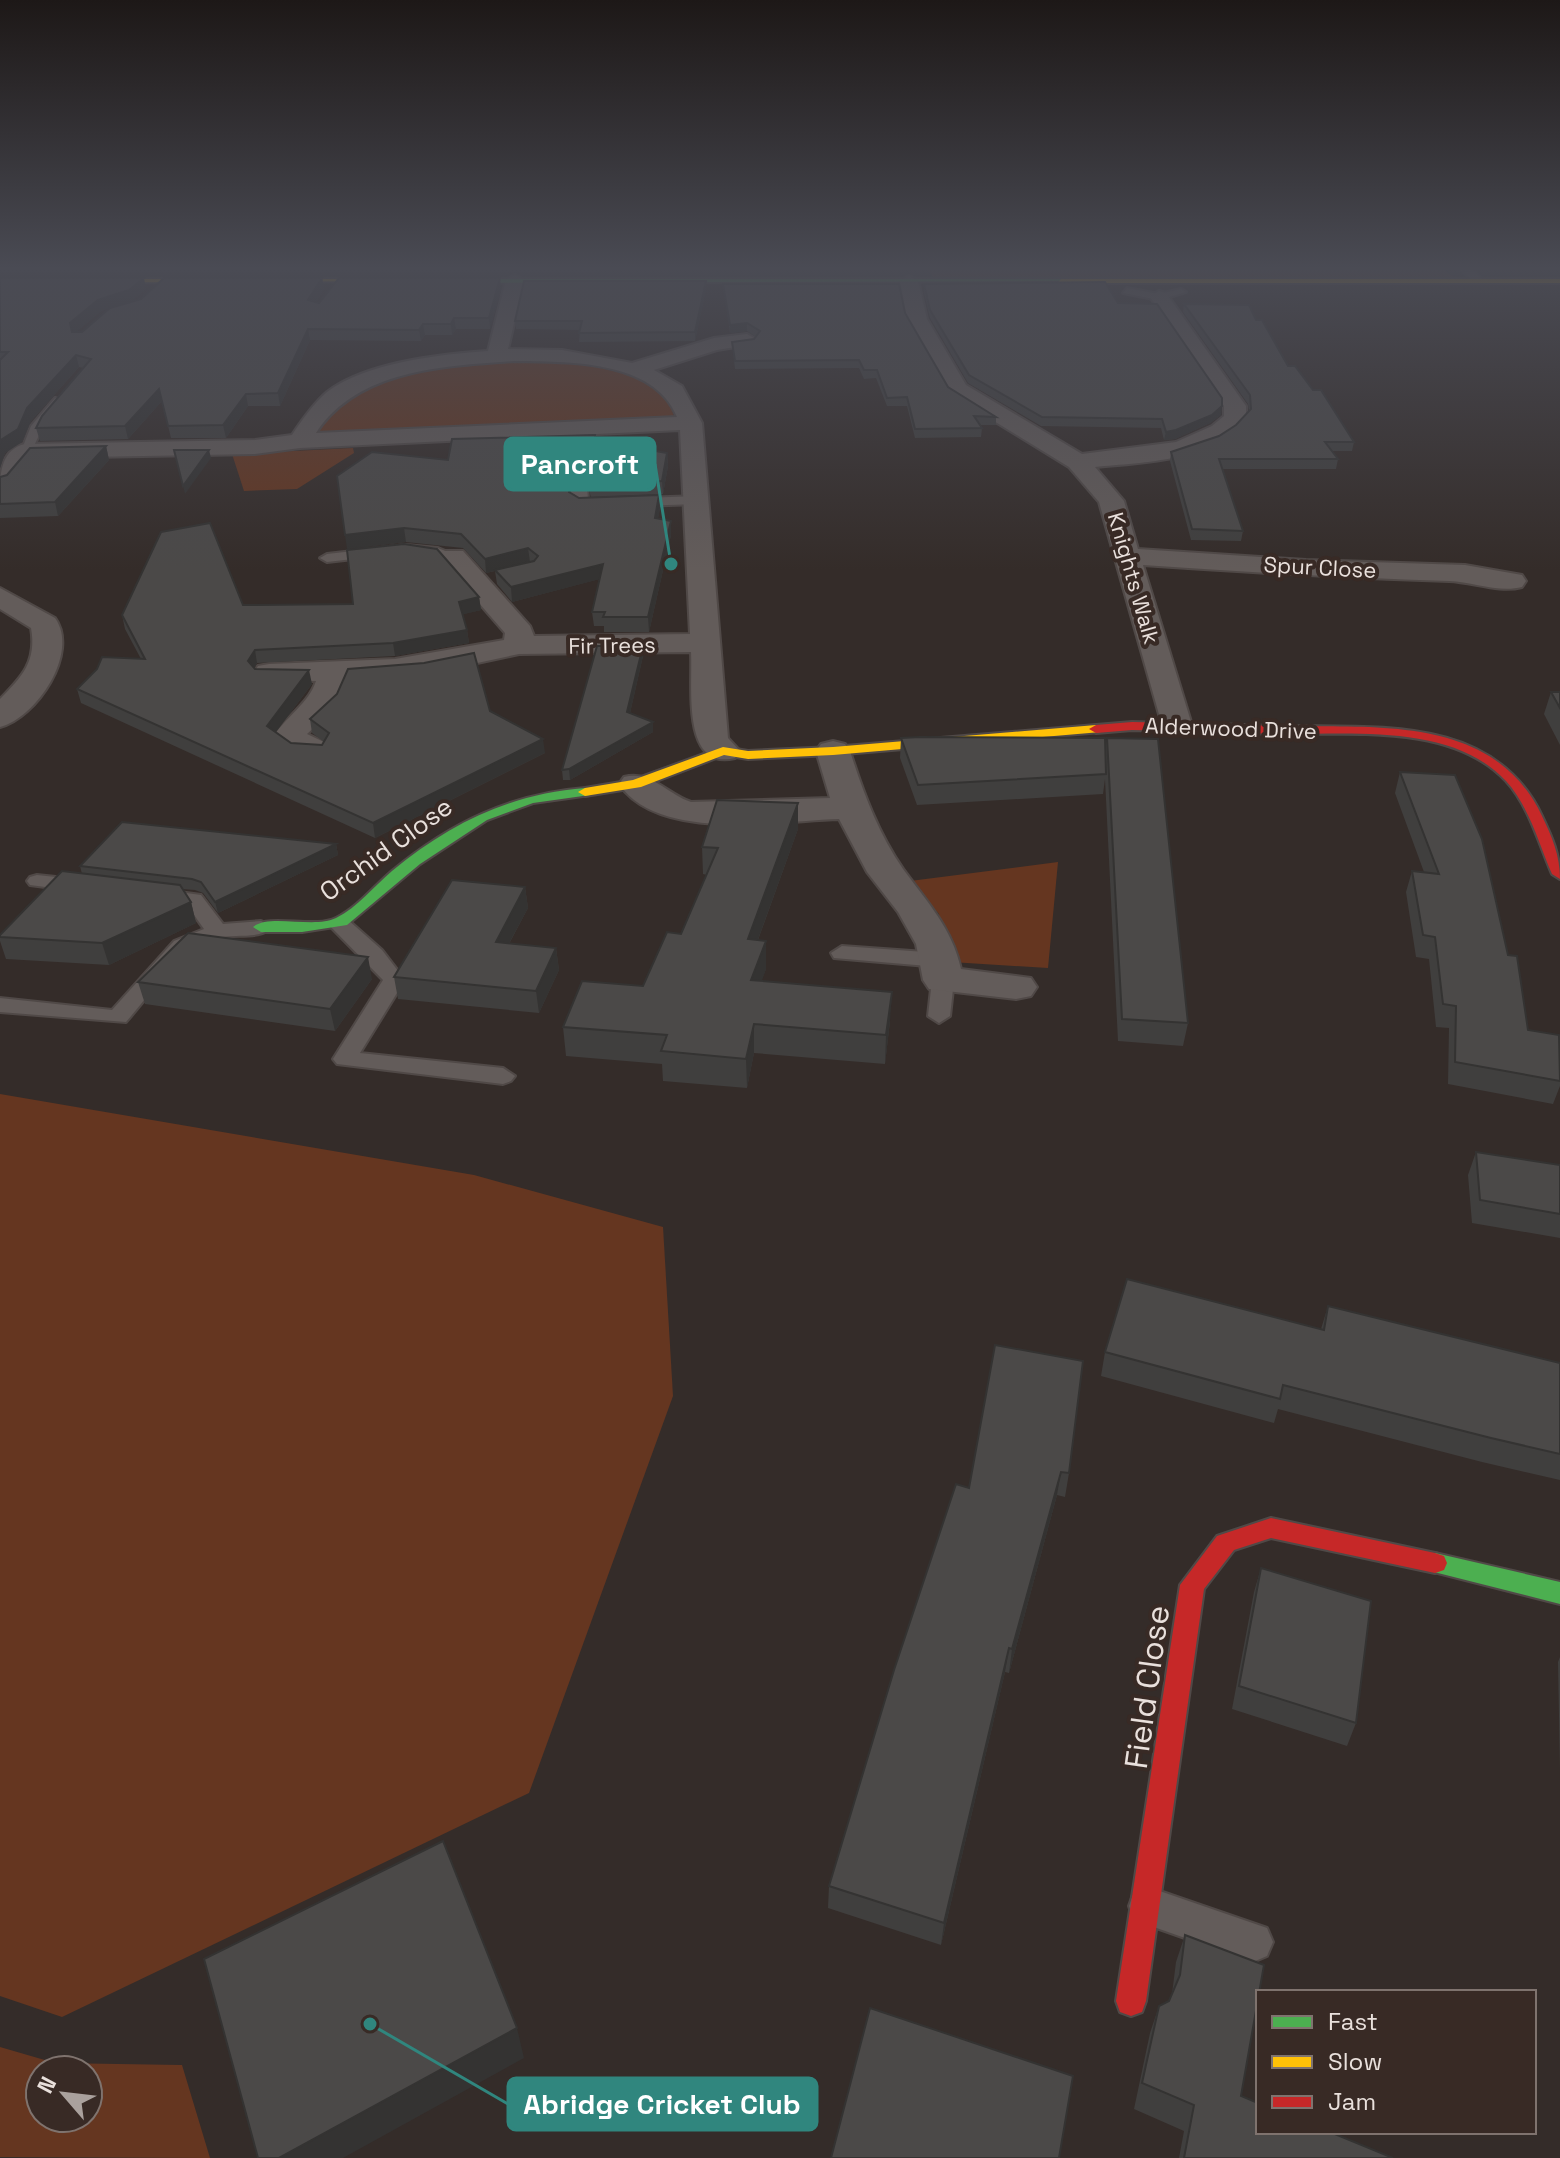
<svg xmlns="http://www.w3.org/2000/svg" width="1560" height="2158" font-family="'Space Grotesk',sans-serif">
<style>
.green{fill:#653620;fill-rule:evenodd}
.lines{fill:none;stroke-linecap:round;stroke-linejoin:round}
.lane-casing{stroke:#504947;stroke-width:4}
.street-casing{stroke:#504947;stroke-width:4}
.fast-casing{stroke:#504947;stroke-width:4}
.slow-casing{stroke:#504947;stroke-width:4}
.jam-casing{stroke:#504947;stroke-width:4}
.lane{fill:#635c5a;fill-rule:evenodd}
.street{fill:#635c5a;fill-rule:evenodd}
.fast{fill:#4caf50;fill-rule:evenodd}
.slow{fill:#ffc107;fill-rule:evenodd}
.jam{fill:#c62828;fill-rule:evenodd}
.wall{fill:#403f3e}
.shaded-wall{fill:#343332}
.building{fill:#4b4948;stroke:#343332;stroke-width:2}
.labels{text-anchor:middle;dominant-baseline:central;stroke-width:8;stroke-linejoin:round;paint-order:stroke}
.far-street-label{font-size:22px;fill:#e9e0dc;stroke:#382a25}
.street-label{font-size:26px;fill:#e9e0dc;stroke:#382a25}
.near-street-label{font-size:32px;fill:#e9e0dc;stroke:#382a25}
.leader{fill:none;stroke:#30867e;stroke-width:3}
.callout-dot{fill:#30867e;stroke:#382a25;stroke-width:3}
.callout{fill:#30867e;stroke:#30867e;stroke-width:3}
.callout-label{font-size:28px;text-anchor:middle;font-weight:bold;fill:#fff}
</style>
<rect width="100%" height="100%" fill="#342c29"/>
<g class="green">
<polygon points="927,268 1442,268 1453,277 935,280"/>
<path d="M496,360c44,1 166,0 178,56l-351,18 -4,-3c46,-62 106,-61 177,-71z"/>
<polygon points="353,448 354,453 297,489 244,491 232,454"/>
<polygon points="1058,862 1048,968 951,962 942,948 939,914 910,881"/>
<polygon points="0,1094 474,1175 663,1227 673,1396 529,1793 62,2017 0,1996"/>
<path d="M0,2047l55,16 127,2 28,93 -210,-1zM40,2070h48v48h-48z"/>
</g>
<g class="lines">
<defs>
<g id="lane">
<polygon points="1459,268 1469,268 1483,280 1474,282"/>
<polygon points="1127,288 1159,294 1181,289 1186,292 1159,300 1123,293"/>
<polygon points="55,398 65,401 43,427 30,454 20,454 31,426"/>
<polygon points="557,487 587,487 588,500 698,496 705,500 698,504 580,508 573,504 575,494 557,493"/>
<polygon points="406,545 438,548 460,557 453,561 406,553 327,562 320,558 327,554"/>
<polygon points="37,875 84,880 94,886 84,892 30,885 27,881 30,877"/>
<path d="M157,889l44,6 22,29 38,-3 11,6c-11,13 -38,6 -54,11 -40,14 -65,53 -92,84l-126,-10v-14l112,12 62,-69 30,-12 -17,-24 -37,-6 -3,-4 3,-4z"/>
<polygon points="339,918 347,919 382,950 405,980 360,1053 503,1068 515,1076 511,1081 503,1084 337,1064 333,1059 383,980 328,924"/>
<polygon points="842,946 939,953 950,960 939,967 834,958 831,953"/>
<polygon points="943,973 954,980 950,1016 939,1023 928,1016 932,980"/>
<polygon points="1148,1887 1267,1928 1273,1942 1267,1956 1253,1962 1134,1920 1129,1906 1134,1892"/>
</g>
<g id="street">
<path d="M515,275l9,5 -16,69 54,1 70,13 82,-25 33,-4 10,6 -3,4 -37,6 -63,20 28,16 20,37 26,315 12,13 -5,7c-54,13 -42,-72 -44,-106l-172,2 -93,20 -78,6 -11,26 -30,28 17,8 5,7 -5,7c-18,4 -42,-3 -52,-18 13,-20 37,-35 44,-57l-58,-1 -4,-7 4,-7 11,-2 126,-5 109,-19 1,-7 -66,-76 4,-6h20l67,75 4,10 156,-2 -10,-204 -380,18 -45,6 -223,4 -23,29 -9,2c0,-19 3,-40 25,-45l230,-4 37,-5c10,-15 21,-31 35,-43 38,-29 114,-38 161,-41l18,-71zM514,361c52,1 140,-2 163,56l-361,16c42,-64 129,-67 198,-72z"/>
<path d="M909,276l9,5 9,38 39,66 116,69 94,-12 36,-16 12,-10v-10l-74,-109 9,-6 7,2 80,113v12c-31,44 -103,44 -151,49l29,34 14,48 168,11 159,5 57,10 4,6 -4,6c-23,6 -49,-5 -73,-6 -102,-3 -204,-9 -306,-16l49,160 -4,7 -12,3 -12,-3 -65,-230 -30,-35 -119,-73 -43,-75 -7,-38z"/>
<path d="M0,588l55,30c25,35 -19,100 -55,109v-28c22,-22 37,-38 31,-71l-31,-19z"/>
<path d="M833,741l12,3 5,7c13,41 28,82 53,118 24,33 49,59 58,100l70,9 6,9 -6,9 -15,3 -87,-10 -6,-9 -7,-36 -18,-32 -31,-40 -28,-53c-63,2 -180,23 -220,-35l5,-7c27,-7 43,17 67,25l139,-4 -14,-47 5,-7z"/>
</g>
<g id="fast">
<polygon points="410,279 1061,279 1065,281 407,283"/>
<path d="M585,788l7,4 -2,3 -57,8 -46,17 -67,44 -73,61 -45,7h-41l-8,-5c16,-14 61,2 83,-9 22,-11 38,-32 56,-47 58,-48 118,-77 193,-83z"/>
<polygon points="1435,1553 1560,1582 1560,1604 1426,1570 1423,1563 1426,1556"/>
</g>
<g id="slow">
<polygon points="0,279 410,279 414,281 0,283"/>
<polygon points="1061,279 1560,279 1560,283 1058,283"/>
<polygon points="1096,725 1101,726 1101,732 833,755 748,759 724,755 641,787 585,796 578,792 585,788 633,780 723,747 748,751 833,747"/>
</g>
<g id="jam">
<path d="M1132,722c51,1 101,3 152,4 94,2 210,-11 258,90 10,21 18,39 18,63l-8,-5c-13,-30 -23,-68 -46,-93 -54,-58 -155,-46 -227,-47 -49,-1 -98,-3 -147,-4l-36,3 -7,-4 7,-4z"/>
<polygon points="1271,1518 1435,1553 1444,1556 1447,1563 1444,1570 1435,1573 1271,1538 1234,1550 1204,1589 1146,2001 1142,2012 1131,2016 1120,2012 1116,2001 1180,1585 1217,1536"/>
</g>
</defs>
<use href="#lane" class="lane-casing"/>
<use href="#street" class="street-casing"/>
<use href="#fast" class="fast-casing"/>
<use href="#slow" class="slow-casing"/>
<use href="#jam" class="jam-casing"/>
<use href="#lane" class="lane"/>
<use href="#street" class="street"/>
<use href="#fast" class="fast"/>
<use href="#slow" class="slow"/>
<use href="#jam" class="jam"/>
</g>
<g class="wall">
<rect x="0" y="268" width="599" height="5"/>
<polygon points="0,278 146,289 101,311 76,332 322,278 324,289 316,302 319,303 501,289 490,329 456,329 452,335 425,335 421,341 310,340 280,406 248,406 226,438 171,438 162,401 128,439 40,441 36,428 83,368 79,367 31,421 22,442 5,453 0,468"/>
<polygon points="706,281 706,289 695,341 579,342 580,330 516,329 515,321"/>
<polygon points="723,284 905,313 948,387 996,417 996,425 980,425 982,428 981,437 915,438 907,406 887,406 876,378 864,379 859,368 735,369 732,342 754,339 756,337 747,331 730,333"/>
<polygon points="924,284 1118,303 1221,415 1210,423 1175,439 1164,440 1161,428 1041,426 968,383 930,318 924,292"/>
<polygon points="1184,304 1256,320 1288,366 1354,442 1352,451 1332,451 1338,459 1336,469 1223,469 1243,531 1241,541 1191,540 1170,461 1171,452 1219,436 1236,425 1249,411 1248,404 1183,312"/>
<polygon points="106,446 109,460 58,516 0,518 0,477"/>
<polygon points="667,453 668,466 663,494 591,497 587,484 570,484 571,493 579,498 659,495 660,508 658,518 671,535 649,632 604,632 604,626 594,626 592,612 599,579 512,602 497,584 495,571 486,573 463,548 406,542 347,549 448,460 596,454"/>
<polygon points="479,597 481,610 463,614 467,630 469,643 395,656 257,663 254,669 312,684 276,732 291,743 322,745 324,742 312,733 310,719 490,711 545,753 375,838 81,703 77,689 141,659 125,629 122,615 243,605 353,604"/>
<polygon points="643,646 643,656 630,713 653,722 653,732 570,780 563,780 562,770"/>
<polygon points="1551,692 1560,692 1560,745 1544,714"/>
<polygon points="901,738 1105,750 1107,738 1188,1023 1183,1046 1118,1041 1105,779 1103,794 917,805 900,758"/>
<polygon points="1400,772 1508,955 1528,1030 1560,1058 1560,1086 1553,1104 1448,1084 1449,1028 1436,1027 1429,959 1416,957 1406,892 1412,871 1424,872 1395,793"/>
<polygon points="798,829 758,940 766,941 766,969 761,981 890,1021 885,1064 754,1053 747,1088 663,1081 662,1064 566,1056 563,1027 643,986 681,934 707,875 703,874 702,847"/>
<polygon points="336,844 338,855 218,913 203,893 195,890 182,889 191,902 196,923 109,965 6,959 0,941 0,935 82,874 80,866"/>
<polygon points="525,887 528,908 509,944 556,948 559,970 539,1013 398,999 394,977"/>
<polygon points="372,979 335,1031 145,1004 138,982"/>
<polygon points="1476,1152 1560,1165 1560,1238 1472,1223 1468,1175"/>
<polygon points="1328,1306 1560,1363 1560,1480 1482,1462 1278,1409 1274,1423 1101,1376 1105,1352 1321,1329"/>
<polygon points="995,1345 1069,1473 1065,1497 1057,1495 1009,1673 1005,1672 941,1945 828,1908 829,1886 969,1488"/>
<polygon points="1261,1568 1356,1723 1347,1746 1232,1709 1254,1592"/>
<polygon points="1560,1657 1560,1769 1558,1662"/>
<polygon points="1185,1935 1241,2096 1393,2158 1179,2158 1184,2131 1134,2109 1150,2033 1159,2006 1169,2001 1172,1994 1176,1962"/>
</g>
<g class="shaded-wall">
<polygon points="144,278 146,289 132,301 101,311 73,335 70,323 98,300"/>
<polygon points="322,278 324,289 310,311 308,300"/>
<polygon points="500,278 501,289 490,329 489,318"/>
<polygon points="706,281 706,289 695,341 695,332"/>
<polygon points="454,318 456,329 452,335 451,324"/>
<polygon points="747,323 747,331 730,333 730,325"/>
<polygon points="423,324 425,335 421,341 419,330"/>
<polygon points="308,329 310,340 280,406 278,393"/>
<polygon points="76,355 79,367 31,421 22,442 5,453 0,468 0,444 1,440 27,408"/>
<polygon points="159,389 162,401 128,439 125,426"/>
<polygon points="246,394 248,406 226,438 223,425"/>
<polygon points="1222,406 1221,415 1210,423 1175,439 1164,440 1166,432"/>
<polygon points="106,446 109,460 58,516 55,502"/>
<polygon points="209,450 211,458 185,494 183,486"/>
<polygon points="667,453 668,466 663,494 662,481"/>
<polygon points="659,495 660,508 656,531 655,518"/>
<polygon points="671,521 671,535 649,632 648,617"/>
<polygon points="404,528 406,542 347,549 345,535"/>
<polygon points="528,548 530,562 486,573 485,559"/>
<polygon points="603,564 604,578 512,602 511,587"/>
<polygon points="479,597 481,610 461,615 459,602"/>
<polygon points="467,630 469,643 395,656 393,643"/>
<polygon points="643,646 643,656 628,722 627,712"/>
<polygon points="255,650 257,663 251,674 248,661"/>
<polygon points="309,670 312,684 270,740 267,726"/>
<polygon points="653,722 653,732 570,780 569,769"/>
<polygon points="543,739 545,753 375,838 373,823"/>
<polygon points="798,803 798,829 748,967 748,939"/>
<polygon points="336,844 338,855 218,913 215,902"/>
<polygon points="525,887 528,908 498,964 496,942"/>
<polygon points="191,902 196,923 109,965 102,943"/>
<polygon points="766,941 766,969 752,1009 751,980"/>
<polygon points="556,948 559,970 539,1013 536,991"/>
<polygon points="368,957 372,979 335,1031 330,1009"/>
<polygon points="892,992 890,1021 885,1064 886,1035"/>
<polygon points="754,1024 754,1053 747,1088 746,1059"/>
<polygon points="1061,1472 1057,1495 1009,1673 1012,1649"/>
<polygon points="1009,1648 1005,1672 941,1945 944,1923"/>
<polygon points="517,2028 524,2058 343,2158 279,2158"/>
</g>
<g class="building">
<polygon points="0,278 144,278 129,290 98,300 70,323 72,332 82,332 110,308 141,299 164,278 322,278 308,300 319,303 339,278 500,278 489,318 454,318 451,324 423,324 419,330 308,329 278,393 246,394 223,425 168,426 159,389 125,426 36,428 42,416 91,359 76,355 27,408 18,429 1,440 0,444 0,360 8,352 0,352"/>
<polygon points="524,281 706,281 695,332 579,333 582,321 515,321"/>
<polygon points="1105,282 1118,303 1157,304 1222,398 1222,406 1212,415 1176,430 1166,432 1162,419 1042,417 969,375 930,310 924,284"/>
<polygon points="723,284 899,284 905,313 948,387 996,417 974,416 982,428 915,429 907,397 887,398 877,370 864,370 859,360 735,361 732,342 754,339 760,331 747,323 730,325"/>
<polygon points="1184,304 1249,305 1256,320 1262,320 1288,366 1295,366 1313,390 1321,390 1354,442 1325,442 1338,459 1219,459 1243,531 1192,529 1171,452 1219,436 1236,425 1251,409 1250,395"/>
<polygon points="595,435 595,454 626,454 627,446 667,453 662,481 590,484 586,471 554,472 554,482 570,484 569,492 579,498 659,495 655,518 671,521 648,617 603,617 605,612 592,612 603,564 511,587 495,570 534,561 538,556 528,548 485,559 461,534 404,528 345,535 337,476 372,452 448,460 452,439"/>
<polygon points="106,446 55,502 0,504 0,477 7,475 30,448"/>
<polygon points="174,450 209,450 183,486"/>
<polygon points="210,523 243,605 353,604 347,550 404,544 437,549 479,597 459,602 467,630 393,643 255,650 248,661 255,669 309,670 267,726 291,743 322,745 329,733 310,719 337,694 348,669 424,663 474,653 490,711 543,739 373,823 77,689 97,669 102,657 145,659 122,615 161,532"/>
<polygon points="597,646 643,646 627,712 653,722 569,769 562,770"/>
<polygon points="1551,692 1560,692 1560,708"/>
<polygon points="920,737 1105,738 1106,774 918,785 901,738"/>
<polygon points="1107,738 1158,739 1188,1023 1122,1019"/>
<polygon points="1400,772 1455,775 1482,839 1508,955 1517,956 1528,1030 1559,1035 1560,1081 1455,1062 1456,1006 1443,1004 1435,937 1423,935 1412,871 1439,874"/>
<polygon points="717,800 798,803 748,939 766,941 751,980 892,992 886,1035 754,1024 746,1059 661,1051 667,1035 563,1027 582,981 643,986 667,932 681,934 718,848 702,847"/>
<polygon points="122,822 336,844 215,902 201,882 192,879 80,866"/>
<polygon points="62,871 180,885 191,902 102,943 0,937 0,935"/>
<polygon points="452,880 525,887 496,942 556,948 536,991 394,977"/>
<polygon points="188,933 368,957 330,1009 138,982"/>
<polygon points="1476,1152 1560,1165 1560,1214 1480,1200"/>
<polygon points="1127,1279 1324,1330 1328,1306 1560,1363 1560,1454 1491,1438 1283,1385 1280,1399 1105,1352"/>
<polygon points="995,1345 1083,1361 1069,1473 1061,1472 1012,1649 1009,1648 944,1923 829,1886 894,1670 956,1484 969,1488"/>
<polygon points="1261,1568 1371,1601 1356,1723 1239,1686"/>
<polygon points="443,1841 517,2028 279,2158 258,2158 204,1959"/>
<polygon points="1185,1935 1264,1965 1241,2096 1258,2103 1258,2132 1330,2132 1393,2158 1184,2158 1194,2105 1142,2083 1159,2006 1169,2001 1180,1975"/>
<polygon points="870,2008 1073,2076 1059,2158 831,2158"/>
</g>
<linearGradient id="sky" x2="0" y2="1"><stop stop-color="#1d1817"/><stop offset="0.47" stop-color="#4a4b54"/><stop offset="1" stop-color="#4a4b54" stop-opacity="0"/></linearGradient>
<rect width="1560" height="570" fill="url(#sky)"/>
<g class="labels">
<g class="far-street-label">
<text transform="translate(1320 567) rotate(3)">Spur Close</text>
<text transform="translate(1134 578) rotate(74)">Knights Walk</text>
<text transform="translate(612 645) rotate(-1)">Fir Trees</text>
<text transform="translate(1231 728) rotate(2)">Alderwood Drive</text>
</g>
<g class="street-label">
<text transform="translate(386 849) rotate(-36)">Orchid Close</text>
</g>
<g class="near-street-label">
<text transform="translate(1147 1687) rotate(-82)">Field Close</text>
</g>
</g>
<path class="leader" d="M671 564L655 464M370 2024L508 2104"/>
<g class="callout-dot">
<circle cx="671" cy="564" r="8"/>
<circle cx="370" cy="2024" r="8"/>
</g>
<g class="callout">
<rect x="505" y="438" width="150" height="52" rx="8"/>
<rect x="508" y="2078" width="309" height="52" rx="8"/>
</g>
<g class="callout-label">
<text x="580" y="474">Pancroft</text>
<text x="662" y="2114">Abridge Cricket Club</text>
</g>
<rect x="1256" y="1990" width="280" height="144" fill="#382a25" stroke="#7f736e" stroke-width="2"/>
<rect x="1272" y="2016" width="40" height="12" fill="#4caf50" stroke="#7f736e" stroke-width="2"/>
<text x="1328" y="2030" font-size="24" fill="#e9e0dc">Fast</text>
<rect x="1272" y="2056" width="40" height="12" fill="#ffc107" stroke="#7f736e" stroke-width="2"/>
<text x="1328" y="2070" font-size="24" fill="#e9e0dc">Slow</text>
<rect x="1272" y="2096" width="40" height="12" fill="#c62828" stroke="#7f736e" stroke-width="2"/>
<text x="1328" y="2110" font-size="24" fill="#e9e0dc">Jam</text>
<g transform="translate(64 2094) rotate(298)"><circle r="38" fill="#382a25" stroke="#7f736e" stroke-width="2"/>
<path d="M0-6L14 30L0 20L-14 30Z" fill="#aaa19d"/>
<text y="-12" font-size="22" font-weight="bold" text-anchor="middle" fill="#e9e0dc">N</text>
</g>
</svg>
